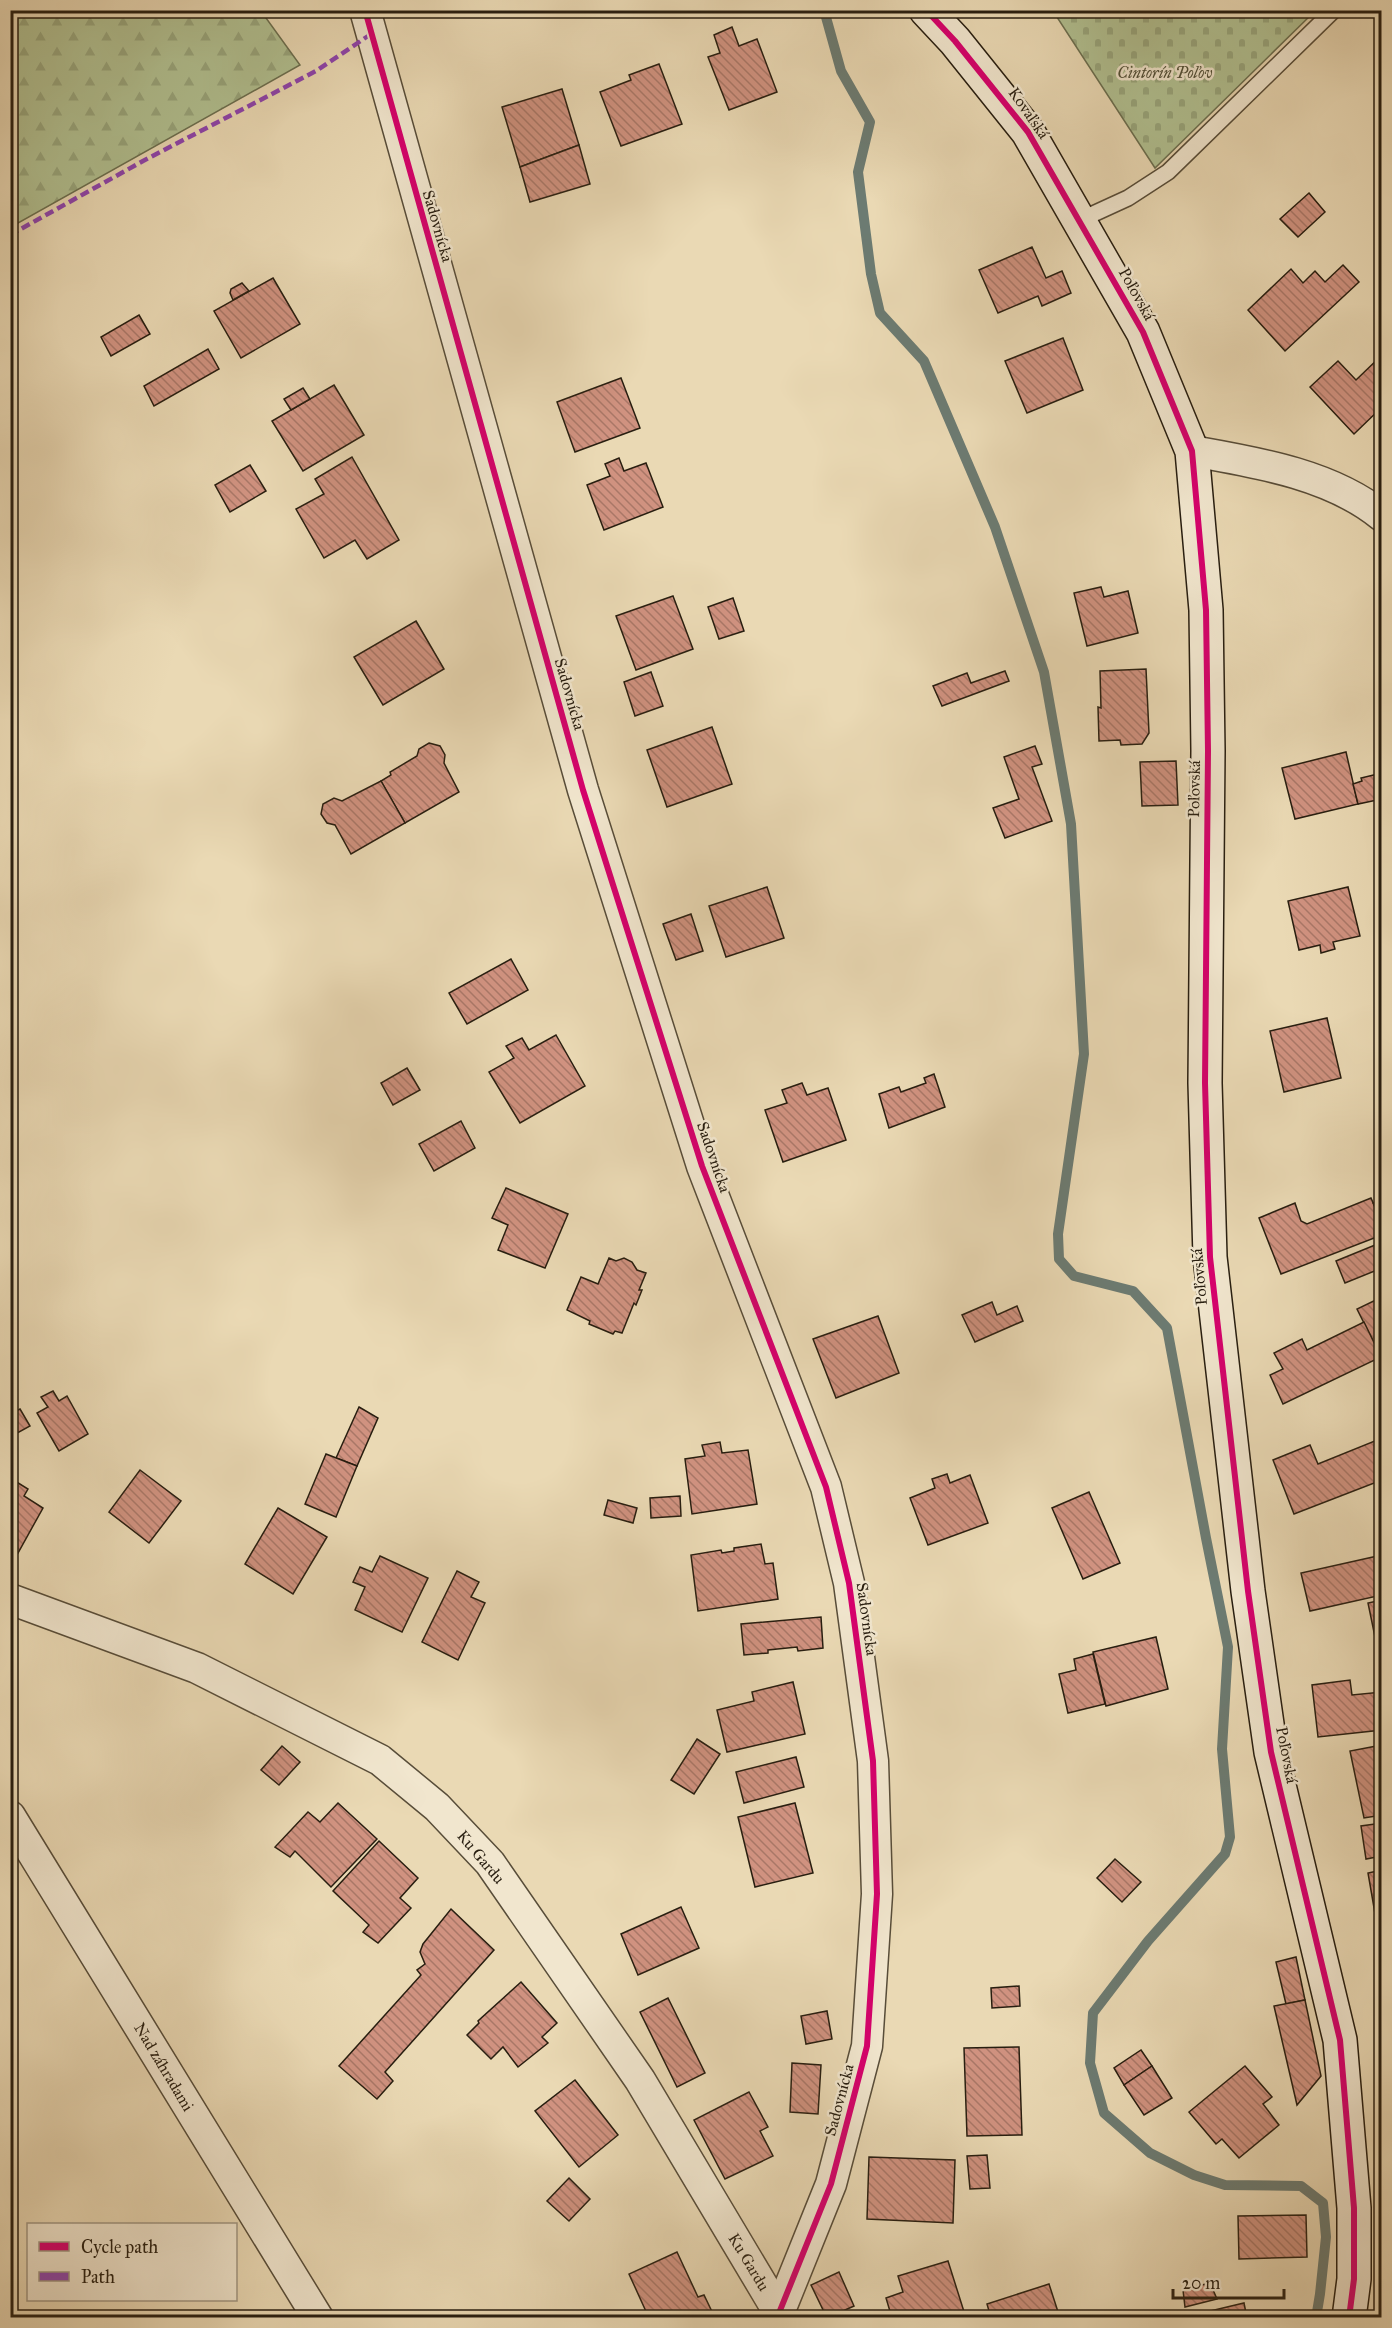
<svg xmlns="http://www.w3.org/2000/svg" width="1392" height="2328" font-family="'IM FELL Great Primer',serif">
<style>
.forest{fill:url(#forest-firs);stroke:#6c6f50;stroke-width:1.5}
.cemetery{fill:url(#cemetery-stones);stroke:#6c6f50;stroke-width:1.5}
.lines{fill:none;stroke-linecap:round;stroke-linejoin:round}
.stream{stroke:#6c7b72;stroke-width:10}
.building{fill:url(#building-back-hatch);stroke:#281e10;stroke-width:1.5}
.lane-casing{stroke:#584d39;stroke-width:18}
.street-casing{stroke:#584d39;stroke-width:33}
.secondary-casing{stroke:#281e10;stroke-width:36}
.lane{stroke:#f1e6ce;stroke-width:15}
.street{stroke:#f1e6ce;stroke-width:30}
.secondary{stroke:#f1e6ce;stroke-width:33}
.quiet{stroke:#8e44ad;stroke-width:4.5;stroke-dasharray:9 4.5;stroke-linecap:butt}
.cycleway-casing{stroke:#f1e6ce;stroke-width:10}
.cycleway{stroke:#d6006c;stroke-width:6}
.labels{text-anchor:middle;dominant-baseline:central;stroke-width:5;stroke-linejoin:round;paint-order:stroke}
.park-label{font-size:16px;font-style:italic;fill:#514f37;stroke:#f1e6ce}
.street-label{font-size:16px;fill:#281e10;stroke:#f1e6ce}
</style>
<defs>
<pattern id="forest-firs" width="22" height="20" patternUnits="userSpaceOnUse" patternTransform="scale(1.5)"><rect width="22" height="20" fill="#b1c091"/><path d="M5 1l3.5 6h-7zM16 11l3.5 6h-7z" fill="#98a57c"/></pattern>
<pattern id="cemetery-stones" width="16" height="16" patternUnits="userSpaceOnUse" patternTransform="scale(1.5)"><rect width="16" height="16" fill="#b1c091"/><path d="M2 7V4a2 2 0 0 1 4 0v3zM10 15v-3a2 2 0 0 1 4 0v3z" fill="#98a57c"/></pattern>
<pattern id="building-back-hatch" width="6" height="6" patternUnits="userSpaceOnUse" patternTransform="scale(1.5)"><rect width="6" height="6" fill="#d09280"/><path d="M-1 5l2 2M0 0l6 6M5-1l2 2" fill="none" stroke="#a97767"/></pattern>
</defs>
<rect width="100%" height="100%" fill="#ead9b4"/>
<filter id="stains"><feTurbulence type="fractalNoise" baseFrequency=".00333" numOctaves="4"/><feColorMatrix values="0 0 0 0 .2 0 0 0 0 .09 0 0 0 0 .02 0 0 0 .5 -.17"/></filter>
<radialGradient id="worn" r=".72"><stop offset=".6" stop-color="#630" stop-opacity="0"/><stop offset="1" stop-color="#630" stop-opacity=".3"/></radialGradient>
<polygon class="forest" points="11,10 261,11 300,65 11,227"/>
<polygon class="cemetery" points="1053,11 1315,11 1155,168"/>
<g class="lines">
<polyline class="stream" points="824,10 841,71 870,122 858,172 871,274 880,313 924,361 995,527 1044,672 1071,824 1084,1054 1058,1234 1059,1259 1074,1276 1133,1291 1167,1328 1206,1538 1228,1647 1222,1749 1230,1837 1225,1854 1148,1941 1093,2013 1090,2063 1104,2113 1150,2153 1194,2175 1225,2185 1301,2186 1323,2203 1326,2237 1320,2294 1316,2318"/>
</g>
<g class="building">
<polygon points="732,27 739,46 757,39 777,92 729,110 708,57 720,53 714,35"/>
<polygon points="659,64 682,124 621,146 600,92 631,80 629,75"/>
<polygon points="562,89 579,145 520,167 502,107"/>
<polygon points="579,145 590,184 530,202 520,167"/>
<polygon points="1309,193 1325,212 1298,237 1280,219"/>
<polygon points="1032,247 1046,278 1062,271 1071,293 1042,306 1038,296 998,313 979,270"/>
<polygon points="1343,265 1359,282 1285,351 1248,310 1291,269 1303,283 1315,271 1325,282"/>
<polygon points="273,278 300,324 241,358 214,311"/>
<polygon points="242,283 249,291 233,300 230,293 231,289"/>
<polygon points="139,315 150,334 111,356 101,337"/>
<polygon points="1063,338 1083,390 1027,413 1005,361"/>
<polygon points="208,349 219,369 154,406 144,386"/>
<polygon points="1382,355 1382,407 1354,434 1310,387 1338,361 1356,380"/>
<polygon points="621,378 640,428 575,452 557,402"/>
<polygon points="334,385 364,435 303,471 272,421"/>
<polygon points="303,388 310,399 291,410 284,399"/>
<polygon points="352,457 399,540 367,559 355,540 324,558 296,509 324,494 315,479"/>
<polygon points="619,458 624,471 646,463 663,507 604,530 587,485 610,476 605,464"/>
<polygon points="250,465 266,491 230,512 215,485"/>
<polygon points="1101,587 1104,597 1128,591 1138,633 1087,646 1074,593"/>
<polygon points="673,596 693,649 636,670 616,616"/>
<polygon points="733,598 744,631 719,639 708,607"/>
<polygon points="416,621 444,669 383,705 354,657"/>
<polygon points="1146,669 1149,733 1142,744 1121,745 1120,740 1099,741 1098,707 1101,708 1100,671"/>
<polygon points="1005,671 1009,681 942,706 933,686 967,673 971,683"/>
<polygon points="651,672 663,706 635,716 624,682"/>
<polygon points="712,727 732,784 667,807 647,750"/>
<polygon points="429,743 440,746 445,755 444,763 459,792 405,823 381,781 391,775 390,772 417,756 419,749"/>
<polygon points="1035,746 1042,764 1032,767 1052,821 1005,838 993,808 1019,799 1004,757"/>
<polygon points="1346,752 1358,804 1295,819 1282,768"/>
<polygon points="1176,761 1178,805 1142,806 1140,762"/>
<polygon points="1382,773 1382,799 1358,804 1353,784 1362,781 1361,778"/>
<polygon points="381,781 405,823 351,854 335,825 327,823 321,814 323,804 334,798 342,801"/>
<polygon points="767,887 784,938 726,957 709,906"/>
<polygon points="1348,887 1360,936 1333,942 1335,949 1321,953 1320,945 1299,950 1288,901"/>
<polygon points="691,914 703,951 676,960 663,924"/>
<polygon points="511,959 528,990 467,1024 449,993"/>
<polygon points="1327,1018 1341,1078 1284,1092 1270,1031"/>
<polygon points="556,1035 585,1086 520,1123 489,1072 514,1058 506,1046 522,1038 529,1050"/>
<polygon points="407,1068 420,1090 393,1105 381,1083"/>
<polygon points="934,1074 945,1107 889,1128 879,1094 899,1087 901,1092 926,1083 924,1078"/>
<polygon points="802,1083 807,1095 828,1088 846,1140 783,1162 765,1110 787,1103 782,1090"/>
<polygon points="461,1121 475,1148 434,1171 419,1144"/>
<polygon points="506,1188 568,1214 545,1268 498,1250 508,1225 492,1218"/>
<polygon points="1371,1198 1382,1223 1382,1235 1281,1274 1259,1218 1295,1203 1301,1221 1307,1224"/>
<polygon points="1382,1200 1382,1223 1373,1203"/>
<polygon points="1375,1245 1382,1268 1345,1283 1336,1261"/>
<polygon points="609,1258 616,1261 624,1258 632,1262 637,1270 646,1273 639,1290 642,1290 636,1305 634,1303 622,1333 615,1331 613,1334 589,1324 590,1321 567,1310 581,1277 598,1284"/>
<polygon points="1382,1297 1382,1357 1381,1357 1357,1309"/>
<polygon points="992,1302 997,1315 1017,1306 1023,1321 975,1342 962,1315"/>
<polygon points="878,1316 899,1373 836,1398 813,1339"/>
<polygon points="1364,1322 1381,1357 1283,1404 1270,1375 1283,1369 1274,1353 1302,1339 1307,1350"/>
<polygon points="53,1391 59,1401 67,1396 88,1434 59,1451 37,1413 48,1407 41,1397"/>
<polygon points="359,1407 378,1418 357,1466 336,1458"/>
<polygon points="20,1409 30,1426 10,1437 10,1414"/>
<polygon points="1382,1438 1382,1480 1294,1514 1273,1460 1310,1445 1318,1464"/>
<polygon points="720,1442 722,1453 748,1450 757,1504 692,1514 685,1459 705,1456 702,1445"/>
<polygon points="326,1454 357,1466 336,1517 305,1504"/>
<polygon points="140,1470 181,1501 149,1543 109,1512"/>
<polygon points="947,1474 950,1483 970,1475 988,1523 928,1545 910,1498 935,1488 932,1479"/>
<polygon points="15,1481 28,1489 24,1496 43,1508 13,1562 10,1561 10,1488"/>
<polygon points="1089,1492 1120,1563 1083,1579 1052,1508"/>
<polygon points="680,1496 681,1516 651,1518 650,1498"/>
<polygon points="608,1500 637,1508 633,1523 604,1515"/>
<polygon points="278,1508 327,1537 293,1594 245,1564"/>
<polygon points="761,1544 765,1564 773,1563 778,1599 698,1611 691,1555 721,1550 722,1553 734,1551 734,1548"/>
<polygon points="1382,1555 1382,1595 1310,1611 1301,1573"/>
<polygon points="380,1556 428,1578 402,1632 355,1610 365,1587 353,1582 360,1567 372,1572"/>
<polygon points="457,1571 479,1582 471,1597 485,1603 458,1660 422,1642"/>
<polygon points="1382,1600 1382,1635 1375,1637 1368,1603"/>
<polygon points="821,1617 823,1648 798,1651 797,1647 768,1650 768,1653 744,1655 741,1624"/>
<polygon points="1156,1637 1168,1689 1106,1706 1093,1652"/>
<polygon points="1093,1654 1105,1704 1068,1713 1059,1674 1076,1670 1074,1659"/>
<polygon points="1350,1680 1352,1695 1382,1692 1382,1730 1318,1737 1312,1685"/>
<polygon points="793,1682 805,1734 727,1752 717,1710 754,1701 752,1692"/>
<polygon points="697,1739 720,1754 694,1794 671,1780"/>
<polygon points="1382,1745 1382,1815 1364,1818 1350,1751"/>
<polygon points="282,1746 300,1762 279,1785 261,1770"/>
<polygon points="796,1757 804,1787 744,1803 736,1772"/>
<polygon points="338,1803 377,1839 331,1887 295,1851 290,1857 275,1847 308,1812 320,1822"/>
<polygon points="795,1803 813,1873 755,1887 738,1817"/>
<polygon points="1382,1823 1382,1856 1366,1859 1361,1826"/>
<polygon points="379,1841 418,1878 400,1898 411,1908 378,1943 363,1932 369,1925 333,1891"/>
<polygon points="1115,1859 1141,1882 1122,1902 1097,1878"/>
<polygon points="1382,1870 1382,1924 1377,1925 1368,1873"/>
<polygon points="681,1907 699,1948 638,1975 621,1934"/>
<polygon points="451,1909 494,1950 385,2072 393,2081 377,2099 339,2066 421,1975 417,1970 425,1964 420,1952 423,1944"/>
<polygon points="1296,1957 1305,2000 1286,2004 1276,1962"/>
<polygon points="521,1982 557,2023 542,2037 548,2043 518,2067 503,2047 491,2059 467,2035 479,2023 478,2021"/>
<polygon points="1019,1986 1020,2006 992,2008 991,1988"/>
<polygon points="668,1998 705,2073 677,2087 640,2012"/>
<polygon points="1305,2000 1321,2076 1297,2105 1274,2006"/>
<polygon points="827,2011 832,2039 806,2044 801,2016"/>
<polygon points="1019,2047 1022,2135 967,2136 964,2048"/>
<polygon points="1141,2050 1152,2066 1124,2085 1114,2068"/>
<polygon points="792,2063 821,2065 818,2114 790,2112"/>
<polygon points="1152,2066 1172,2098 1144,2115 1124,2085"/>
<polygon points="1245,2066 1272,2097 1263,2104 1279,2125 1239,2158 1222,2139 1216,2144 1189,2112"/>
<polygon points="575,2080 618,2135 579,2167 535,2111"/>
<polygon points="749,2092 768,2127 760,2131 773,2156 725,2179 694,2120"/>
<polygon points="987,2155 990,2188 970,2189 967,2156"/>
<polygon points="869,2157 955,2160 953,2223 867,2219"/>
<polygon points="569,2178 590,2199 569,2221 547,2201"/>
<polygon points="1306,2215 1307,2257 1239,2259 1238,2216"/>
<polygon points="677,2252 698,2297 704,2295 715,2318 649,2318 629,2274"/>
<polygon points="948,2261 966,2318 892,2318 886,2298 903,2292 898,2276"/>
<polygon points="839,2272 854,2306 827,2318 811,2285"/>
<polygon points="1210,2283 1217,2299 1185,2307 1183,2290"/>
<polygon points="1049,2284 1060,2318 991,2318 987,2304"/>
<polygon points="1244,2303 1247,2318 1189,2318 1189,2316"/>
</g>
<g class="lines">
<defs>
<polyline id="lane" points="1080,220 1128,198 1168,172 1334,10"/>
<g id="street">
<polyline points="365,10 583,790 702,1166 826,1487 849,1583 873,1761 877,1894 867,2046 831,2184 779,2313 780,2318"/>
<path d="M1192,451c62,11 139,23 190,65"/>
<polyline points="10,1599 197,1668 380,1760 437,1807 490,1863 640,2080 779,2313"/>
<polyline points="10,1816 318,2318"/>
</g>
<polyline id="secondary" points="926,10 955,41 1028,132 1143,332 1192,451 1206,610 1208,751 1205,1083 1210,1257 1248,1591 1271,1752 1340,2040 1354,2208 1354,2279 1349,2318"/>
</defs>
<use href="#lane" class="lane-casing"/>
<use href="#street" class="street-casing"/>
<use href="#secondary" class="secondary-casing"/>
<use href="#lane" class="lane"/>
<use href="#street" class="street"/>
<use href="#secondary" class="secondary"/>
<polyline class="quiet" points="10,235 143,161 316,71 371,34"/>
<defs>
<g id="cycleway">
<polyline points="365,10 583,790 702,1166 826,1487 849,1583 873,1761 877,1894 867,2046 831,2184 779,2313 780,2318"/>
<polyline points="926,10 955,41 1028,132 1143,332 1192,451 1206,610 1208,751 1205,1083 1210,1257 1248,1591 1271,1752 1340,2040 1354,2208 1354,2279 1349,2318"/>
</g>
</defs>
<use href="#cycleway" class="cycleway-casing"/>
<use href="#cycleway" class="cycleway"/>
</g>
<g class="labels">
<g class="park-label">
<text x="1165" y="72">Cintorín Poľov</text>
</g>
<g class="street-label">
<text transform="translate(1029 113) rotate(55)">Kovaľská</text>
<text transform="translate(438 226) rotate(74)">Sadovnícka</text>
<text transform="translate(1137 294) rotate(61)">Poľovská</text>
<text transform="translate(570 694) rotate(74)">Sadovnícka</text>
<text transform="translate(1194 789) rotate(-89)">Poľovská</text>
<text transform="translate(714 1157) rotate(71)">Sadovnícka</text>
<text transform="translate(1199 1277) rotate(-95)">Poľovská</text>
<text transform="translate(867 1619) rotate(82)">Sadovnícka</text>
<text transform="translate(1287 1755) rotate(79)">Poľovská</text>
<text transform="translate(481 1857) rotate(50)">Ku Gardu</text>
<text transform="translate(164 2067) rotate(59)">Nad záhradami</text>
<text transform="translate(839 2100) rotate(-75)">Sadovnícka</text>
<text transform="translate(749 2262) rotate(59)">Ku Gardu</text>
</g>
</g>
<rect width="1392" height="2328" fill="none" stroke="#ead9b4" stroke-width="36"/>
<rect x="12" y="12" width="1368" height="2304" fill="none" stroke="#281e10" stroke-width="3"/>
<rect x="18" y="18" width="1356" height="2292" fill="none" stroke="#281e10" stroke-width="1.5"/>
<rect x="27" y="2223" width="210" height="78" fill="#f1e6ce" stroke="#a19682" stroke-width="1.5"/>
<rect x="39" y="2242" width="30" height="9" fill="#d6006c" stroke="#a19682" stroke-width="1.5"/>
<text x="81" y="2253" font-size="18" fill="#281e10">Cycle path</text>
<rect x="39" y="2272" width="30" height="9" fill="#8e44ad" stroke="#a19682" stroke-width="1.5"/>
<text x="81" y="2283" font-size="18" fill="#281e10">Path</text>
<path d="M1173 2289v9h111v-9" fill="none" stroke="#281e10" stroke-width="3"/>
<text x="1182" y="2289" font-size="18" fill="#281e10" stroke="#f1e6ce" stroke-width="4.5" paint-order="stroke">20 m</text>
<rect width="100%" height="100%" filter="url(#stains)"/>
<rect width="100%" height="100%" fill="url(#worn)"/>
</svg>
